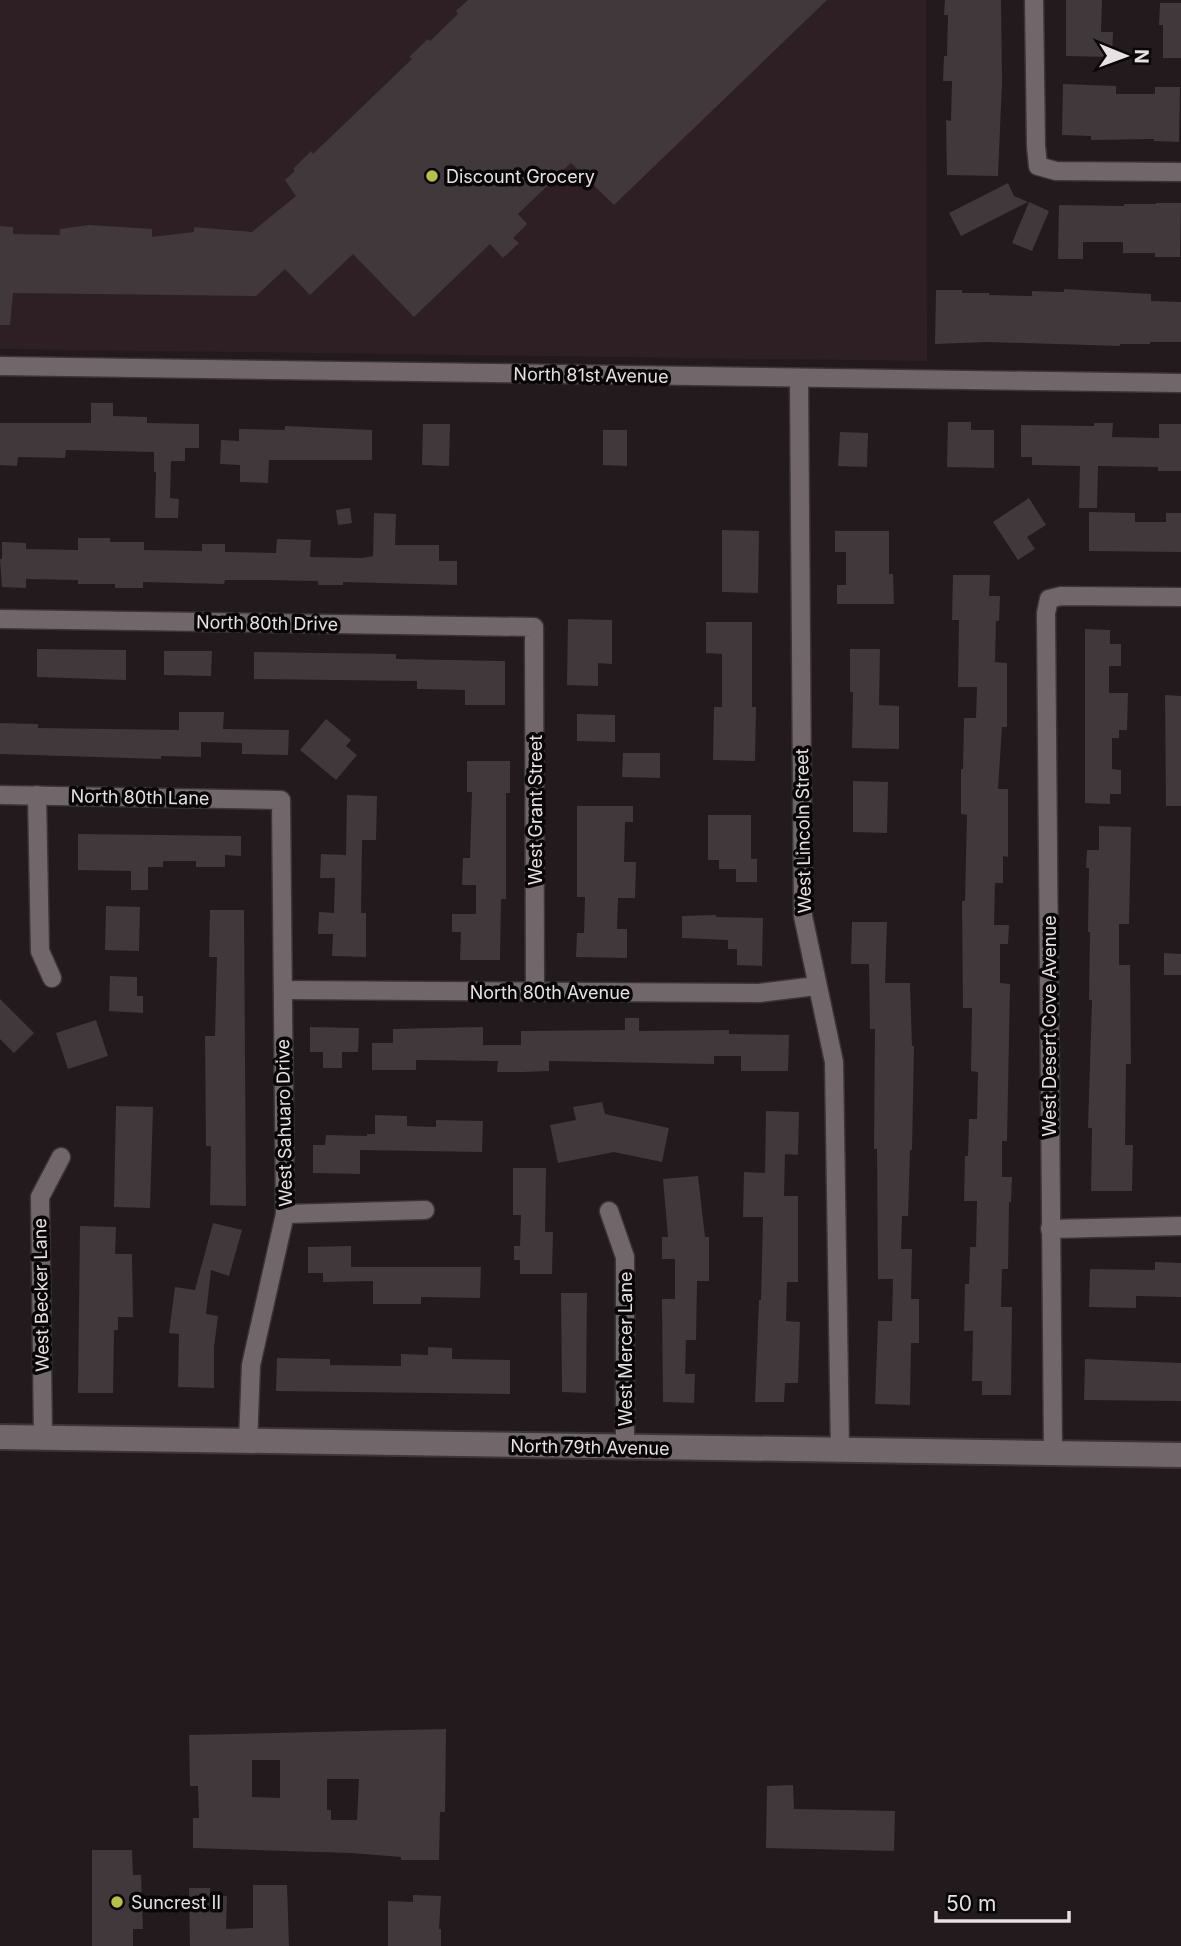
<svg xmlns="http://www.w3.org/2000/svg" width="1181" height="1946" font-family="Inter,sans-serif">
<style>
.built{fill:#2e1f25}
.building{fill:#41383b;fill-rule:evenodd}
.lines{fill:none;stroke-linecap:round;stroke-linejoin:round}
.street-casing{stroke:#3b3537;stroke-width:21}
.secondary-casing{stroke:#3b3537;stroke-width:28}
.street{stroke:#71676a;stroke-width:18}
.secondary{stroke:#71676a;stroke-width:24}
.poi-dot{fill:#b8c147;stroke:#090607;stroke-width:2.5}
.labels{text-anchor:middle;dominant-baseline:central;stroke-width:7;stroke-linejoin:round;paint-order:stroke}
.poi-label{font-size:18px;fill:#e7e1e3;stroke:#090607;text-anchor:start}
.street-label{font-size:18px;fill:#e7e1e3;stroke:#090607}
</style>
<rect width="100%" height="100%" fill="#221a1d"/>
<polygon class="built" points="0,0 926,0 927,361 0,349"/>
<g class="building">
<polygon points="468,0 827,0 614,205 571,163 518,214 527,224 513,238 519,243 503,258 490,244 414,317 353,254 310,295 285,269 256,296 13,293 10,325 0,325 0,226 13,227 13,234 60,235 60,229 89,225 152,229 152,237 194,232 194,227 252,232 296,196 285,180 295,171 293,169 311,151 313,154 412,59 409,57 428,39 430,41 458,14 456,11"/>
<polygon points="945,0 1001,0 1002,82 998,176 947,175 946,120 951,121 952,81 943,81 944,56 947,56 948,15 944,15"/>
<polygon points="1066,0 1102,0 1101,32 1113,32 1112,57 1066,56"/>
<polygon points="1160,3 1181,3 1181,58 1163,58 1163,25 1159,25"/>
<polygon points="1063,84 1116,86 1116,94 1155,94 1155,87 1180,87 1179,142 1154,141 1154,139 1091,140 1091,136 1062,135"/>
<polygon points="1008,183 1014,196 1028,202 961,236 949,213"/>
<polygon points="1029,202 1049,211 1032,251 1012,243"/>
<polygon points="1156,203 1181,203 1180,257 1155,257 1155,253 1123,253 1123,242 1083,242 1083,259 1058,259 1059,205 1124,206 1124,204 1156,204"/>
<polygon points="1064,289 1151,294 1151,301 1181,302 1181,342 1150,342 1150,344 1120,344 1120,346 988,342 935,344 936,290 962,290 962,293 989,293 989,295 1032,296 1032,291 1064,292"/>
<polygon points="91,403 113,403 113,416 147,417 147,423 199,424 199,448 185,448 185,461 171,461 170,498 179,499 178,518 155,518 156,472 154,472 154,452 66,450 65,458 18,457 17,466 0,465 0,423 91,423"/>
<polygon points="948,422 971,422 971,430 994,430 994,468 947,467"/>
<polygon points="1094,423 1113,423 1112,437 1159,438 1159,424 1181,424 1181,471 1158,471 1158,467 1098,466 1097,508 1079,508 1080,466 1032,465 1032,457 1021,457 1021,425 1094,426"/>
<polygon points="423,424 450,424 449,466 422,465"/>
<polygon points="285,426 372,430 372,460 269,460 268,483 240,482 240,465 220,464 221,440 239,441 239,429 285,430"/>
<polygon points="603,430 627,430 627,466 603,465"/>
<polygon points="840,432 868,433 867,467 838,466"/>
<polygon points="1029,498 1046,525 1027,537 1035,549 1018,560 993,522"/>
<polygon points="350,508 352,523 338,525 336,510"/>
<polygon points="1089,512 1135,513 1135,522 1166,522 1166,513 1181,513 1181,552 1089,551"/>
<polygon points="374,513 396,514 395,545 439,545 439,561 457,561 457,585 343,582 343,585 318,585 318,581 263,580 225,580 224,584 143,582 143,588 115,588 115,584 78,584 78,580 26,579 26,588 2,587 0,559 2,559 2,542 26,543 26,549 78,550 78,538 110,538 110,542 144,542 144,550 202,551 202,544 225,544 225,552 276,553 277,539 311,540 310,557 362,558 373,556"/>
<polygon points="722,530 759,531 758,593 722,592"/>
<polygon points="835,531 889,531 889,574 893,574 894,604 837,604 837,585 846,585 846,552 835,552"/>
<polygon points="953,575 990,575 989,596 1000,596 999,621 996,621 995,662 1007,663 1007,727 1002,727 998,789 1008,789 1008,857 1003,856 1003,883 995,883 994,925 1009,925 1008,944 1000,944 1000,983 1010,984 1007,1141 1002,1141 1002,1177 1012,1177 1011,1202 1009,1202 1008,1269 1002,1269 1001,1307 1012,1307 1011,1395 982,1395 982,1381 972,1381 973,1331 964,1331 965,1284 969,1284 970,1247 976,1247 977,1201 964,1201 965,1156 968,1156 969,1119 977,1119 978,1072 971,1071 972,1008 963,1008 962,901 965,901 967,815 961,814 961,769 963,769 964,718 976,718 977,687 958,687 959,620 952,620"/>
<polygon points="568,619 612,620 612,664 598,663 598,686 567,685"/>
<polygon points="706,622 752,622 752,707 756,707 755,761 713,760 714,707 722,707 722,654 706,653"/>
<polygon points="1085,629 1110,630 1110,644 1121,644 1121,666 1109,666 1109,693 1128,693 1127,730 1119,730 1119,738 1112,738 1112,769 1121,770 1121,794 1110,794 1110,804 1085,803"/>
<polygon points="37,649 126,650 126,680 37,677"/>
<polygon points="850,649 880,649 879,705 899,706 899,749 852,748 853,692 850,692"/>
<polygon points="164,651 212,651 211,676 164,675"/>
<polygon points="254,652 396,654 396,659 505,661 505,705 465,705 465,690 417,689 417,681 254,679"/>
<polygon points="1165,695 1181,696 1181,806 1166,806"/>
<polygon points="179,712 224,712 223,729 289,730 288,755 242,754 242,743 201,742 201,757 161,756 161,759 0,754 0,723 38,724 38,728 179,730"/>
<polygon points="577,714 615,715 615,742 577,741"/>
<polygon points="326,719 351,740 346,746 357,755 336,780 300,750"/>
<polygon points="623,753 660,753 660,778 622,777"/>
<polygon points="467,761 510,761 510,793 506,793 506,899 501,899 500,960 460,960 461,932 452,932 452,914 476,914 476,885 462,885 463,858 470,858 472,792 467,792"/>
<polygon points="853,781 888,782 887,833 853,832"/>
<polygon points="347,795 377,796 376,840 362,840 361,913 366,913 366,957 332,956 333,934 318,934 319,912 334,913 335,878 320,878 321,854 346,855"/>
<polygon points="577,806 633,806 633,822 625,822 624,862 636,862 635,898 618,898 617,929 627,929 627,958 576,957 577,933 584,933 585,897 577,897"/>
<polygon points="708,815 751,815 751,859 757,859 757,882 736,882 736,869 719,869 719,860 708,860"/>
<polygon points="1099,826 1131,827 1129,924 1119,924 1119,965 1130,965 1131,1064 1126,1064 1125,1145 1133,1145 1132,1191 1091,1191 1092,1128 1088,1128 1092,1000 1089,1000 1090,932 1088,932 1089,868 1086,868 1087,850 1099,850"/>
<polygon points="78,834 241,836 241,856 225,855 225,867 196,867 196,861 163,861 163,867 148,867 148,890 131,890 131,871 78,870"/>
<polygon points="106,906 140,907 139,951 105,950"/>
<polygon points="210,910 244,910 246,1206 210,1205 211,1146 206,1146 205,1036 215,1036 217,957 209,957"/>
<polygon points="716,915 716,917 763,918 762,966 737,965 737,949 728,949 728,940 682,938 682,916"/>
<polygon points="852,922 887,922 885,983 910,983 912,1046 914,1046 912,1150 910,1150 908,1216 902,1216 901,1249 912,1249 911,1299 919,1299 919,1343 911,1343 910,1405 875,1404 878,1321 892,1321 893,1279 878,1279 877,1149 874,1149 875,1029 870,1029 869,964 851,964"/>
<polygon points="1164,953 1181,954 1181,975 1164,975"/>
<polygon points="110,976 137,977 137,996 143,996 143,1013 109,1011"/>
<polygon points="0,999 34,1033 14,1053 0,1039"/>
<polygon points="625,1018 639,1018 639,1031 729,1030 729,1034 789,1035 788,1071 741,1071 741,1056 714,1056 714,1064 549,1061 549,1071 523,1072 497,1072 498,1061 416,1060 416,1070 372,1070 372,1043 393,1043 393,1029 483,1027 483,1045 521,1045 521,1031 625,1030"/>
<polygon points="96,1020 108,1056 68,1069 56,1033"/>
<polygon points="310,1027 359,1028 358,1052 342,1052 342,1068 323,1068 323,1052 310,1052"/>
<polygon points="602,1102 605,1114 669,1128 662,1162 614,1152 558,1163 550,1125 576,1120 573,1107"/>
<polygon points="116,1106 153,1107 150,1208 114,1207"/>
<polygon points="766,1111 799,1112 798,1155 785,1154 784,1196 798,1196 798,1282 787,1282 786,1321 800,1322 798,1383 785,1383 784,1402 755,1402 759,1300 761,1300 763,1217 743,1217 744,1172 765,1173"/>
<polygon points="375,1115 407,1116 407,1126 436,1127 436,1120 483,1121 482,1152 360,1150 360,1174 313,1173 313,1145 325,1145 326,1135 367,1136 367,1134 375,1134"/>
<polygon points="513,1168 546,1168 545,1232 553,1232 552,1274 520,1274 520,1260 514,1260 514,1246 520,1246 521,1215 513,1215"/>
<polygon points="698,1176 705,1237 709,1237 709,1281 697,1281 696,1340 686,1340 685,1374 695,1374 694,1403 663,1402 662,1299 675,1299 675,1259 662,1259 662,1237 668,1237 663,1179"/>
<polygon points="213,1223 242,1230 229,1276 211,1270 206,1314 218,1316 214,1347 214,1388 178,1387 179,1334 169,1333 175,1287 195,1290"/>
<polygon points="80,1226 116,1227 115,1254 132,1254 133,1317 118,1317 118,1330 114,1330 113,1393 78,1393"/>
<polygon points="351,1246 351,1267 481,1267 480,1298 421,1297 421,1304 373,1304 373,1281 323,1282 323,1273 308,1273 308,1247"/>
<polygon points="1155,1262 1181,1263 1181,1297 1136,1296 1136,1308 1089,1307 1090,1269 1155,1270"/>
<polygon points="561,1293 587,1293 586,1393 562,1392"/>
<polygon points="428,1347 452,1348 452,1359 510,1360 510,1394 276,1391 277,1358 330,1359 330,1365 401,1366 401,1354 428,1355"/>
<polygon points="1085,1359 1181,1363 1181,1401 1084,1400"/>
<path d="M446,1729l-1,83h-5l-1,48h-38v-3l-50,-4 -158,-5v-30h6l-1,-32h-8l-1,-51zM252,1760h28v38l-28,-1zM327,1779h32l-2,41h-26v-10h-4z"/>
<polygon points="793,1785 794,1809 895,1811 894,1851 766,1848 767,1786"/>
<polygon points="92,1850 132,1850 133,1875 141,1875 143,1929 133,1929 133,1946 92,1946"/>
<polygon points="253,1885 287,1885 289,1946 190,1946 189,1888 210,1888 210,1896 227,1896 226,1929 253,1928"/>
<polygon points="413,1895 441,1896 439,1929 441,1929 441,1946 388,1946 388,1901 413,1902"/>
</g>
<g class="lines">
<defs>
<g id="street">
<polyline points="1034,0 1036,146 1038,166 1056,171 1181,172"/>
<polyline points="0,366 1181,383"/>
<polyline points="799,378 803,916 834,1062 840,1450"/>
<polyline points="0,619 534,627 535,992"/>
<polyline points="0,795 281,800 285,1214 251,1365 248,1443"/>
<polyline points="37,795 40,951 52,978"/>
<polyline points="283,990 759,993 816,986"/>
<polyline points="609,1211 625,1257 625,1448"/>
<polyline points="285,1214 425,1210"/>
<polyline points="1050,1229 1181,1226"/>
<polyline points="43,1438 40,1197 61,1157"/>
<polyline points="1053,1453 1046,613 1049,599 1061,596 1181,597"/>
</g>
<polyline id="secondary" points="0,1437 1181,1455"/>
</defs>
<use href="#street" class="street-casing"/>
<use href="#secondary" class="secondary-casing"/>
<use href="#street" class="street"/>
<use href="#secondary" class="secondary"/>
</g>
<g class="poi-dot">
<circle cx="432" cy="176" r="7"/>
<circle cx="117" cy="1902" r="7"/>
</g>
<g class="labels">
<g class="poi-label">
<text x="446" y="176">Discount Grocery</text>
<text x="131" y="1902">Suncrest II</text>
</g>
<g class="street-label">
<text transform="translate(591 375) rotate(1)">North 81st Avenue</text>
<text transform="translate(267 623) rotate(1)">North 80th Drive</text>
<text transform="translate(140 797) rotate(1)">North 80th Lane</text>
<text transform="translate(535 810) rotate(-90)">West Grant Street</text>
<text transform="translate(803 831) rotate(-91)">West Lincoln Street</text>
<text x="550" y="992">North 80th Avenue</text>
<text transform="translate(1049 1026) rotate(-90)">West Desert Cove Avenue</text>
<text transform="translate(284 1123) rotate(-91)">West Sahuaro Drive</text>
<text transform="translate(41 1295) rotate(-91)">West Becker Lane</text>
<text transform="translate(625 1349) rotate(-90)">West Mercer Lane</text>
<text transform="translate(590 1447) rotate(1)">North 79th Avenue</text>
</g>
</g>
<g transform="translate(1125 56) rotate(91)" stroke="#090607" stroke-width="5" paint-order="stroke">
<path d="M0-5L12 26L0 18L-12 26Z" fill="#e7e1e3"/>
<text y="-10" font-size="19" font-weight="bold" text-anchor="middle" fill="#e7e1e3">N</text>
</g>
<path d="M936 1911v10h133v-10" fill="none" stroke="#e7e1e3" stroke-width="3.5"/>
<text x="946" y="1911" font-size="21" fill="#e7e1e3" stroke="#090607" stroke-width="5" paint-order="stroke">50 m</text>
</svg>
